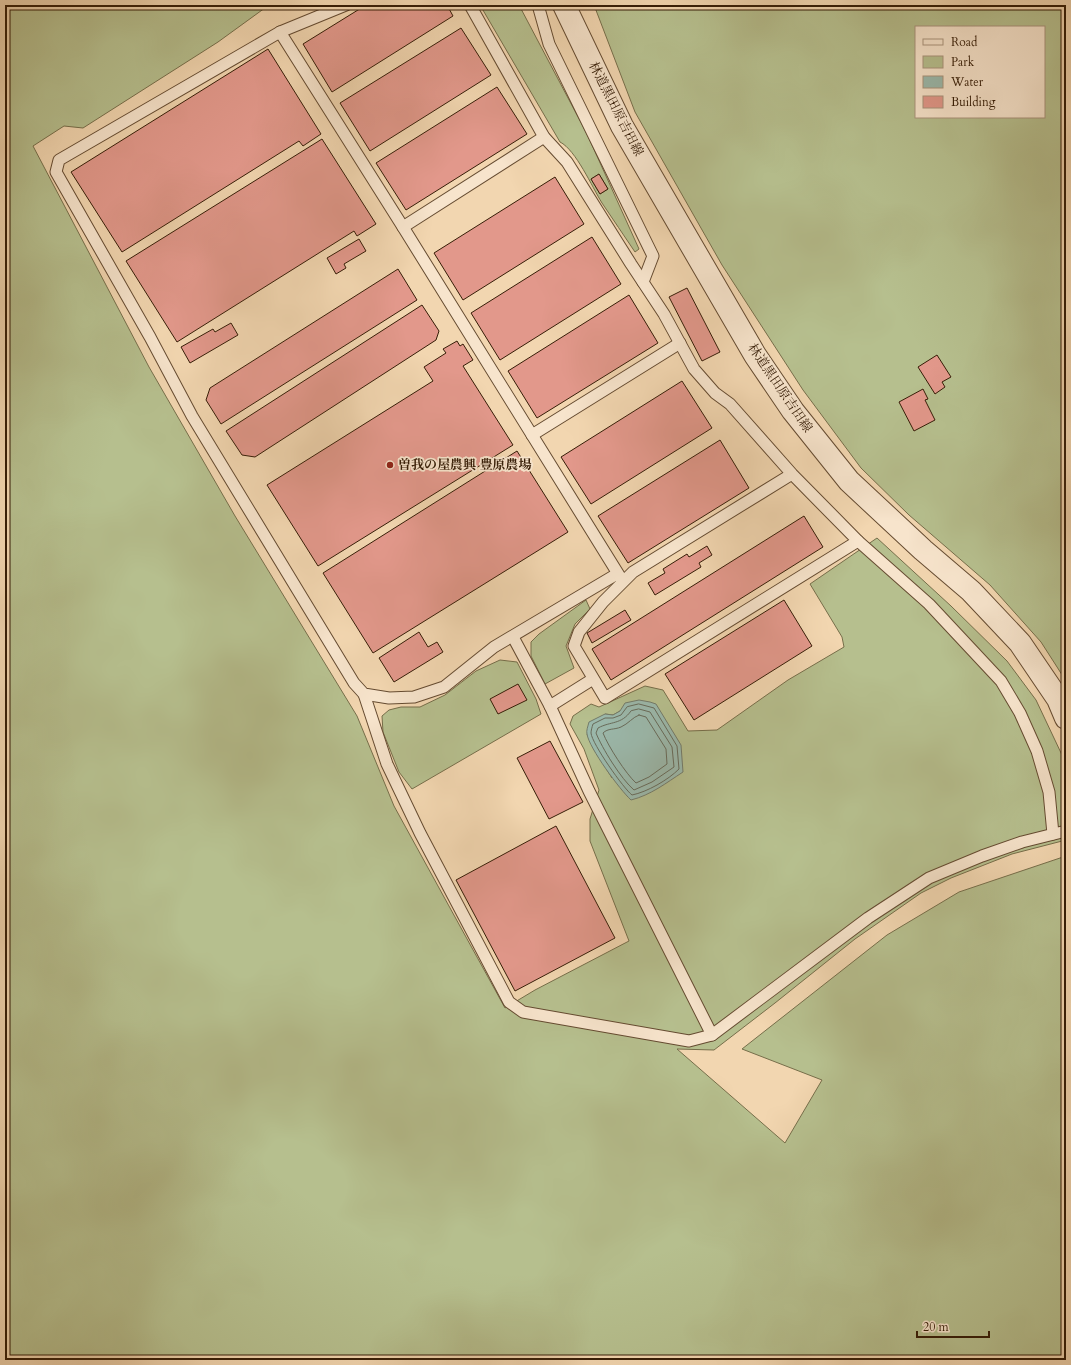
<svg xmlns="http://www.w3.org/2000/svg" width="1071" height="1365" font-family="Cardo,'Noto Serif JP',serif">
<style>
.green{fill:#b6bf8e;stroke:#766e4a;fill-rule:evenodd}
.water{fill:#9bb9ac;stroke:#737b6a}
.lines{fill:none;stroke-linecap:round;stroke-linejoin:round}
.shore{stroke:#686b5a;stroke-width:1}
.building{fill:#e2988b;stroke:#361d07}
.service-casing{stroke:#654b31;stroke-width:13}
.tertiary-casing{stroke:#654b31;stroke-width:24}
.service{stroke:#f7e4cc;stroke-width:11}
.tertiary{stroke:#f7e4cc;stroke-width:22}
.poi-dot{fill:#8f2418;stroke:#f7e4cc;stroke-width:1.5}
.labels{text-anchor:middle;dominant-baseline:central;stroke-width:3.5;stroke-linejoin:round;paint-order:stroke}
.street-label{font-size:13px;fill:#361d07;stroke:#f7e4cc}
.poi-label{font-size:13px;font-weight:bold;fill:#361d07;stroke:#f7e4cc;text-anchor:start}
</style>
<rect width="100%" height="100%" fill="#f2d6b0"/>
<filter id="stains"><feTurbulence type="fractalNoise" baseFrequency=".005" numOctaves="4"/><feColorMatrix values="0 0 0 0 .2 0 0 0 0 .09 0 0 0 0 .02 0 0 0 .5 -.17"/></filter>
<radialGradient id="worn" r=".72"><stop offset=".6" stop-color="#630" stop-opacity="0"/><stop offset="1" stop-color="#630" stop-opacity=".3"/></radialGradient>
<g class="green">
<path d="M5,5h264l-51,37 -135,86 -19,-2 -31,20 116,221 86,149 122,200 37,90 111,202 30,-18 94,-49 -39,-100v-22l9,-29 -15,-41 -14,-25 3,-8 18,-12 8,3 46,-21 18,4 25,41 29,-1 71,-50 56,-33 -2,-10 -32,-53 67,-46 74,68 56,55 29,39 26,55 4,13v72l-54,14 -61,24 -30,15 -66,46 -80,64 -61,47 -37,-1 108,94 37,-63 -80,-31 145,-114 72,-43 107,-36v504h-1061zM620,711l-8,67 -18,-29 -7,-15 18,-20 8,1z"/>
<path d="M480,5h39l68,129 52,115 -4,3c-11,-16 -22,-33 -33,-49 -10,-16 -26,-53 -42,-61zM599,174l9,15 -8,5 -9,-15z"/>
<path d="M594,5h472v676l-25,-39 -51,-57 -81,-70 -48,-47 -58,-78 -81,-125 -87,-153zM916,27h128v90h-128z"/>
<polygon points="586,600 590,609 575,624 566,646 574,668 545,684 531,656 531,642 539,634"/>
<polygon points="500,660 517,662 536,699 541,714 412,789 399,772 383,732 382,716 389,710 401,707 420,707 445,695 476,671"/>
</g>
<path class="water" d="M639,700l11,2 6,2 25,41 2,27c-17,11 -32,23 -52,28 -11,-10 -42,-52 -44,-66 -1,-3 1,-8 2,-12l16,-8 8,1 7,-4 5,-8z"/>
<g class="lines">
<g class="shore">
<path d="M639,704l15,4 23,38 2,23c-11,11 -32,23 -47,26 -8,-6 -40,-51 -41,-62 0,-2 1,-6 2,-9l12,-6h8l8,-3 6,-8z"/>
<path d="M639,709l11,3 22,35 2,20 -22,15 -18,8c-13,-11 -32,-42 -38,-57l2,-5c13,-7 23,-3 33,-17z"/>
<path d="M639,715l7,2 20,32 1,15 -18,13 -13,6c-10,-9 -28,-37 -33,-50 5,-5 11,-3 18,-6 7,-3 12,-10 18,-12z"/>
</g>
</g>
<g class="building">
<polygon points="366,5 447,5 453,16 332,92 303,44"/>
<polygon points="461,28 491,75 370,151 340,103"/>
<polygon points="268,49 321,134 303,146 299,141 122,252 71,172"/>
<polygon points="497,87 527,134 406,210 376,163"/>
<polygon points="322,139 376,224 357,236 354,231 177,342 126,261"/>
<polygon points="599,174 608,189 600,194 591,179"/>
<polygon points="555,177 584,224 463,300 434,253"/>
<polygon points="592,237 621,284 500,360 471,313"/>
<polygon points="359,239 366,251 344,264 346,268 336,274 327,258"/>
<polygon points="398,269 417,300 221,424 206,400 210,388"/>
<polygon points="687,288 720,352 702,361 669,297"/>
<polygon points="629,295 658,343 537,418 508,371"/>
<polygon points="422,305 439,331 436,340 255,457 242,455 226,431"/>
<polygon points="231,323 238,335 190,363 181,347 213,329 215,332"/>
<polygon points="457,341 460,346 463,344 473,360 463,366 513,445 318,566 267,485 433,381 424,367 446,353 443,349"/>
<polygon points="937,355 951,377 942,382 945,387 935,394 918,367"/>
<polygon points="682,381 712,428 591,504 561,457"/>
<polygon points="923,389 928,399 925,400 935,420 914,431 899,402"/>
<polygon points="720,440 749,488 628,563 598,516"/>
<polygon points="517,451 568,532 373,653 323,573"/>
<polygon points="804,516 823,547 611,680 592,649"/>
<polygon points="707,546 712,555 699,563 701,567 655,595 648,583 665,573 663,569 687,554 689,557"/>
<polygon points="784,600 812,646 694,720 665,674"/>
<polygon points="625,610 631,620 592,643 587,633"/>
<polygon points="419,632 428,647 437,642 443,652 394,682 379,658"/>
<polygon points="518,684 527,700 498,714 490,699"/>
<polygon points="550,741 583,802 549,819 517,758"/>
<polygon points="556,826 615,938 515,991 456,880"/>
</g>
<g class="lines">
<defs>
<g id="service">
<polyline points="346,5 280,32 59,160 56,172 150,337 192,416 354,683 364,694 389,698 414,697 444,687 494,647 617,574"/>
<polyline points="470,5 544,137 567,162 631,264 664,314 694,369 715,393 730,404 792,474 858,541 605,698 574,646 579,632 603,602 633,572 792,474"/>
<polyline points="538,5 549,44 653,256 643,282"/>
<polyline points="280,32 403,227 622,580"/>
<polyline points="403,227 544,137"/>
<polyline points="532,435 680,343"/>
<polyline points="858,541 929,604 1001,681 1020,713 1037,751 1049,792 1053,834"/>
<polyline points="513,637 550,706 589,791 712,1035"/>
<polyline points="364,694 387,764 420,833 509,1002 523,1012 689,1041 712,1035 868,918 929,878 982,856 1022,842 1066,831"/>
<polyline points="550,706 593,679"/>
</g>
<polyline id="tertiary" points="564,5 622,126 755,355 793,411 849,481 923,550 971,591 1020,643 1058,699 1066,718"/>
</defs>
<use href="#service" class="service-casing"/>
<use href="#tertiary" class="tertiary-casing"/>
<use href="#service" class="service"/>
<use href="#tertiary" class="tertiary"/>
</g>
<circle class="poi-dot" cx="390" cy="465" r="4"/>
<g class="labels">
<g class="street-label">
<text transform="translate(616 109) rotate(63)">林道黒田原吉田線</text>
<text transform="translate(780 388) rotate(56)">林道黒田原吉田線</text>
</g>
<g class="poi-label">
<text x="398" y="465">曽我の屋農興 豊原農場</text>
</g>
</g>
<rect width="1071" height="1365" fill="none" stroke="#f2d6b0" stroke-width="20"/>
<rect x="6" y="6" width="1059" height="1353" fill="none" stroke="#361d07" stroke-width="2"/>
<rect x="10" y="10" width="1051" height="1345" fill="none" stroke="#361d07"/>
<rect x="915" y="26" width="130" height="92" fill="#f7e4cc" stroke="#aa947d"/>
<rect x="923" y="39" width="20" height="6" fill="#f7e4cc" stroke="#aa947d"/>
<text x="951" y="46" font-size="12" fill="#361d07">Road</text>
<rect x="923" y="56" width="20" height="12" fill="#b6bf8e" stroke="#aa947d"/>
<text x="951" y="66" font-size="12" fill="#361d07">Park</text>
<rect x="923" y="76" width="20" height="12" fill="#9bb9ac" stroke="#aa947d"/>
<text x="951" y="86" font-size="12" fill="#361d07">Water</text>
<rect x="923" y="96" width="20" height="12" fill="#e2988b" stroke="#aa947d"/>
<text x="951" y="106" font-size="12" fill="#361d07">Building</text>
<path d="M917 1331v6h72v-6" fill="none" stroke="#361d07" stroke-width="2"/>
<text x="923" y="1331" font-size="12" fill="#361d07" stroke="#f7e4cc" stroke-width="3" paint-order="stroke">20 m</text>
<rect width="100%" height="100%" filter="url(#stains)"/>
<rect width="100%" height="100%" fill="url(#worn)"/>
</svg>
